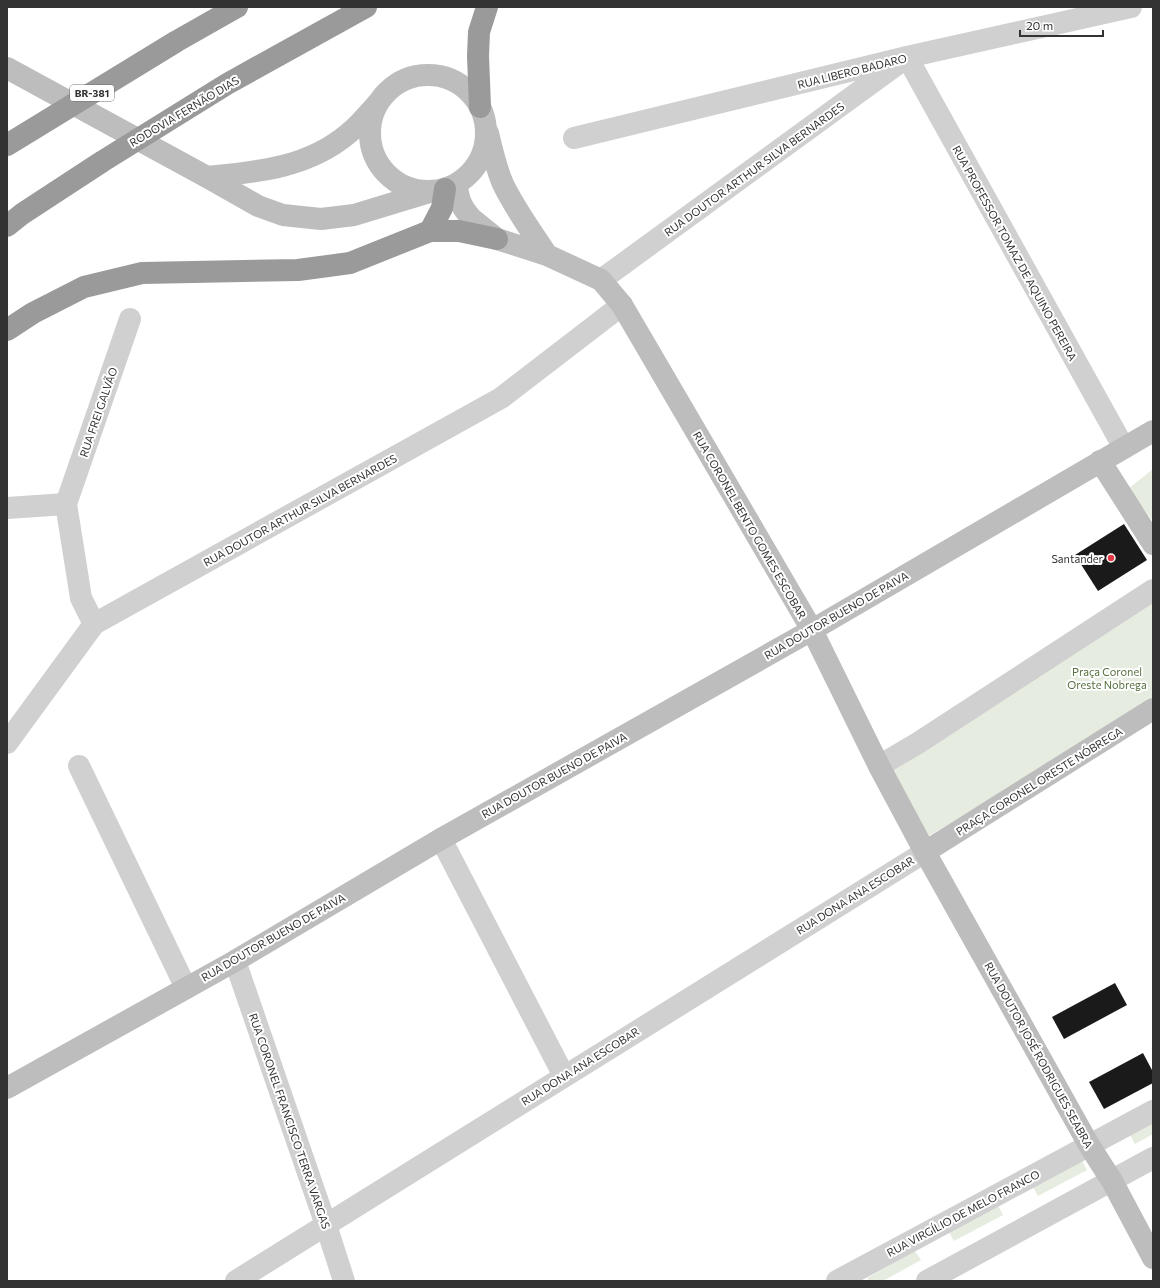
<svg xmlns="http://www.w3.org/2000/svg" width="1160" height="1288" font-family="Commissioner,sans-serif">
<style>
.green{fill:#e6ecdf}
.building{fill:#1a1a1a}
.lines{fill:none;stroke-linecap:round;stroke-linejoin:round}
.street{stroke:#d0d0d0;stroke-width:22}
.secondary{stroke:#bdbdbd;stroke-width:22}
.highway{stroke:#9a9a9a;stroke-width:22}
.poi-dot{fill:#e63946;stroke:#fff;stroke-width:1.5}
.labels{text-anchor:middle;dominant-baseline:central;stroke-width:4;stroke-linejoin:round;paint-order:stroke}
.shield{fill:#fff;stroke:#707070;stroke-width:1}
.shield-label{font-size:10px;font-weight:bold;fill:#333}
.street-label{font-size:11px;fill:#333;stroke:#fff}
.poi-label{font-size:11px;fill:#333;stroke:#fff;text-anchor:end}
.park-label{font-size:11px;fill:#56703f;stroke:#fff}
</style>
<rect width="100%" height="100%" fill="#fff"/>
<g class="green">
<polygon points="1153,469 1153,521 1128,489"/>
<polygon points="1153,595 1153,702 925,838 885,768"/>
<polygon points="1153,1122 1153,1134 1135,1144 1130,1135"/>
<polygon points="1082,1161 1087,1170 1038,1196 1033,1187"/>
<polygon points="998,1205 1003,1215 954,1241 949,1232"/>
<polygon points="915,1251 921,1260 883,1281 869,1281 867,1278"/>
</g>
<g class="building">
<polygon points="1124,524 1147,560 1098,591 1075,555"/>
<polygon points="1115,983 1127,1005 1064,1039 1052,1017"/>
<polygon points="1143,1053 1153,1072 1153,1083 1104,1109 1089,1082"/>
</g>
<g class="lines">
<g class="street">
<polyline points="574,138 907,57 1131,7"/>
<polyline points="601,280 907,57 1124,448"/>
<polyline points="7,508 66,504"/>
<polyline points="94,624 81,598 66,504 130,319"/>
<polyline points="7,743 94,624 501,398 622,305"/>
<polyline points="79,766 186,988"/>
<polyline points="879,766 918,743 1153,590"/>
<polyline points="441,839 564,1076"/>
<polyline points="235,961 326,1225 344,1281"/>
<polyline points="236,1281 925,852"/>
<polyline points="837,1281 1153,1111"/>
<polyline points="927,1281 1153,1158"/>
</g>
<g class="secondary">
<polyline points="7,68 207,177 258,206 283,215 321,219 354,215 433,191"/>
<circle cx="428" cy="133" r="58"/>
<path d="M488,133c4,17 8,35 15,51 12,25 29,48 44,71"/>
<path d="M207,177c50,-5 101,-9 142,-44 10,-8 19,-19 28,-29"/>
<polyline points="456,185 460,201 464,209 471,218 497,239 547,255 601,280 622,305 812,630 879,766 925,852 1089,1145 1112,1181 1153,1258"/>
<polyline points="1100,461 1153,544"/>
<polyline points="925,852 1153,709"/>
<polyline points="7,1088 235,961 441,839 812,630 1153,431"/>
</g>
<g class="highway">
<polyline points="480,107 478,56 479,32 487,7"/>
<polyline points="7,145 177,41 237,7"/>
<polyline points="7,226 22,214 103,161 227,84 366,7"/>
<polyline points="430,231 442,208 445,189"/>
<polyline points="7,330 33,313 84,287 142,273 298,270 350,263 430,231 459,231 497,239"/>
</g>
</g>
<circle class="poi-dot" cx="1111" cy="558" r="4"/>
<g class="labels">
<rect class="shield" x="70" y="85" width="44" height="16" rx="3"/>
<g class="shield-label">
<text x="92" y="93">BR-381</text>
</g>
<g class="street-label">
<text transform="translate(852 71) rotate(-14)">RUA LIBERO BADARO</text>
<text transform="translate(184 111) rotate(-31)">RODOVIA FERNÃO DIAS</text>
<text transform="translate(754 169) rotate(-36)">RUA DOUTOR ARTHUR SILVA BERNARDES</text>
<text transform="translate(1015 253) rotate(61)">RUA PROFESSOR TOMAZ DE AQUINO PEREIRA</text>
<text transform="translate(98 412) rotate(-71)">RUA FREI GALVÃO</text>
<text transform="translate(300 510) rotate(-29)">RUA DOUTOR ARTHUR SILVA BERNARDES</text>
<text transform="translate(750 525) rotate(60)">RUA CORONEL BENTO GOMES ESCOBAR</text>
<text transform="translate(836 615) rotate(-30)">RUA DOUTOR BUENO DE PAIVA</text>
<text transform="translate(554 775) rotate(-29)">RUA DOUTOR BUENO DE PAIVA</text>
<text transform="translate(1039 781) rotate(-32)">PRAÇA CORONEL ORESTE NÓBREGA</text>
<text transform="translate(855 895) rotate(-32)">RUA DONA ANA ESCOBAR</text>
<text transform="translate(273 937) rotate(-30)">RUA DOUTOR BUENO DE PAIVA</text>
<text transform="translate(1039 1055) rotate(61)">RUA DOUTOR JOSÉ RODRIGUES SEABRA</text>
<text transform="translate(580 1066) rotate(-32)">RUA DONA ANA ESCOBAR</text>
<text transform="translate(290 1121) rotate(71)">RUA CORONEL FRANCISCO TERRA VARGAS</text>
<text transform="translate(963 1213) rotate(-28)">RUA VIRGÍLIO DE MELO FRANCO</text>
</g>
<g class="poi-label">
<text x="1103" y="558">Santander</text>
</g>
<g class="park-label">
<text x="1107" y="671">Praça Coronel<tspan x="1107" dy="13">Oreste Nobrega</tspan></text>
</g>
</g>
<rect width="1160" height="1288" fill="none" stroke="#333333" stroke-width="16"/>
<path d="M1020 30v6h83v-6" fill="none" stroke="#333333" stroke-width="2"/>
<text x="1026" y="30" font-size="12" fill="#333333" stroke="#ffffff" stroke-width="3" paint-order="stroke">20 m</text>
</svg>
